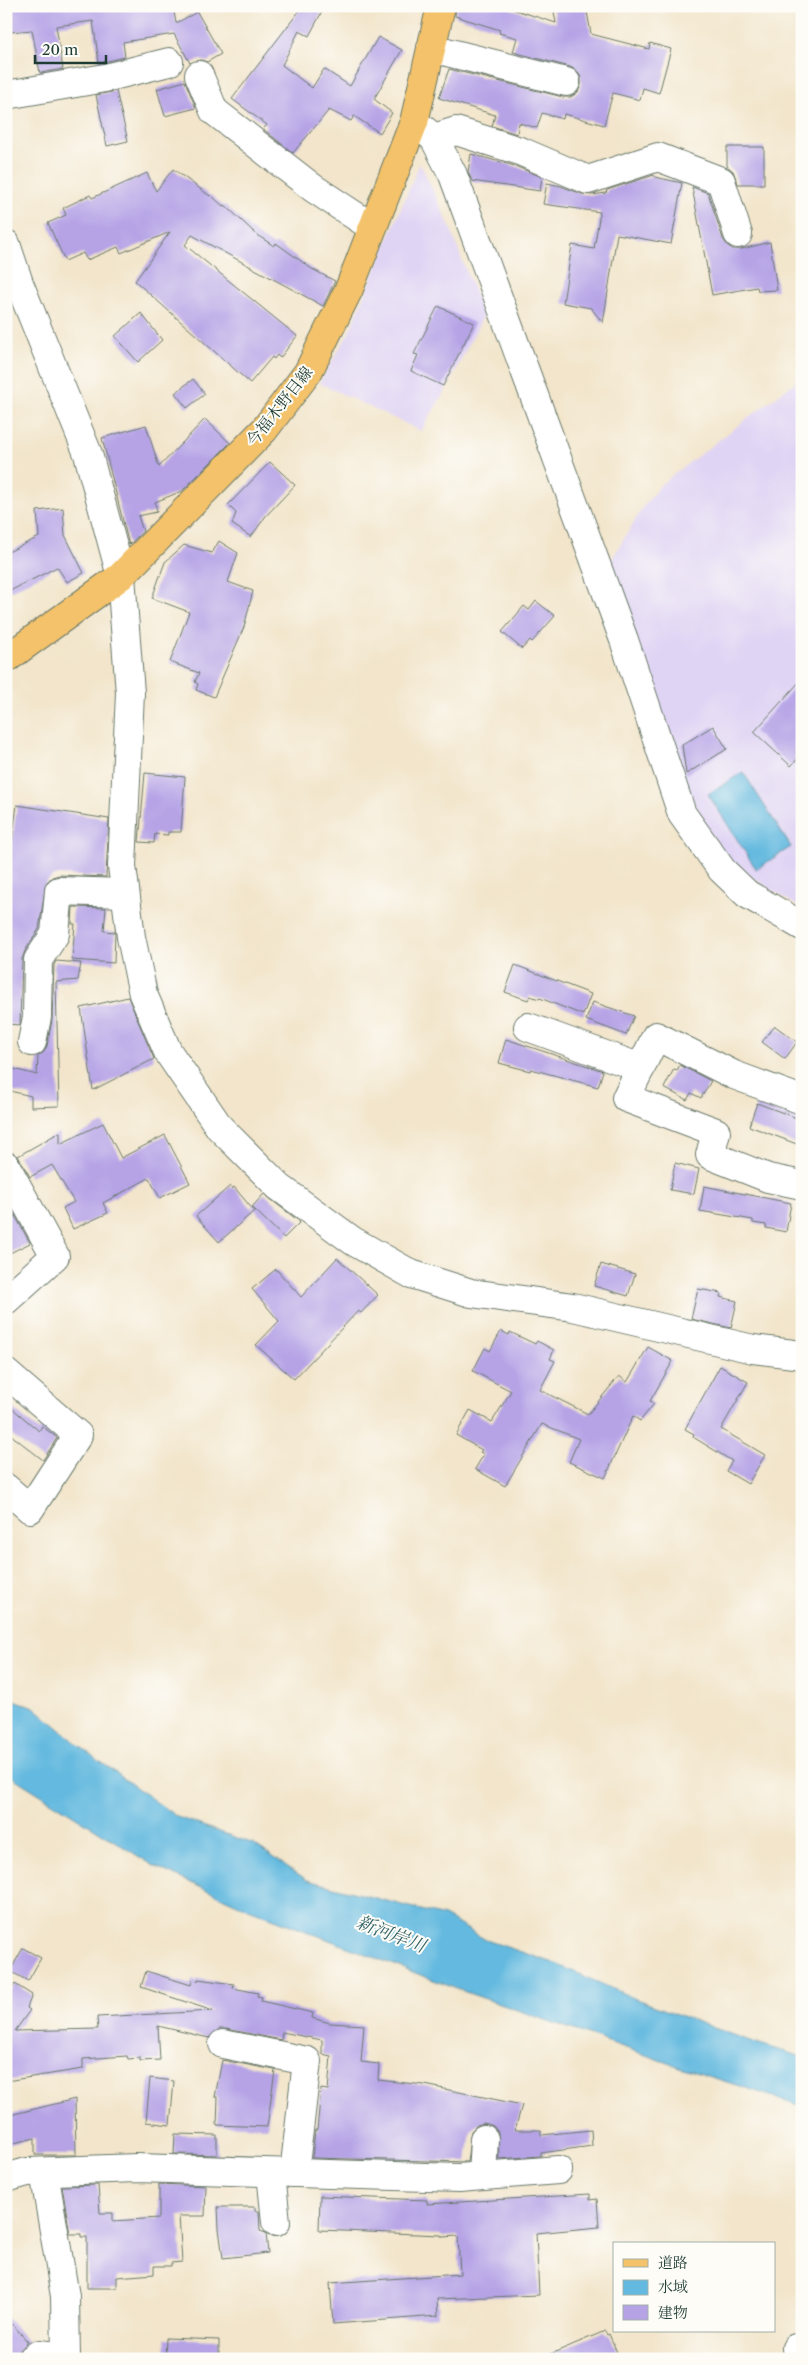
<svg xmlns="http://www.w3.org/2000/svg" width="808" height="2365" font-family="'Libre Caslon Text','Noto Serif JP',serif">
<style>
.built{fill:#e0d4f4}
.water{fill:#63b9df;stroke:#417b8a}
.building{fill:#b5a3e6}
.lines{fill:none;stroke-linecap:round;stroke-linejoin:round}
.minor-casing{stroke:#697869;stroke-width:30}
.major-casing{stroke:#697869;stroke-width:30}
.minor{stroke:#fff;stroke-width:28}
.major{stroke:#f3c26a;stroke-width:28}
.labels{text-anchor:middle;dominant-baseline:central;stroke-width:4;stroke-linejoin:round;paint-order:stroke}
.street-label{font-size:16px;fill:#1f3d34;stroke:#fdfcf7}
.water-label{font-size:18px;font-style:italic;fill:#336267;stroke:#fdfcf7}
</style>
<rect width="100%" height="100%" fill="#fdfcf7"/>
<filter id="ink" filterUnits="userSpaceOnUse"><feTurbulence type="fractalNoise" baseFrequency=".02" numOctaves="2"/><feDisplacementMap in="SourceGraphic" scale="10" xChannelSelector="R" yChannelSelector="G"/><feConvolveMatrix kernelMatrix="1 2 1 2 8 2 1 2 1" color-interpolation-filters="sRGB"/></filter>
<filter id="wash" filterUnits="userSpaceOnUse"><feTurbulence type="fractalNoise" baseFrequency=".0096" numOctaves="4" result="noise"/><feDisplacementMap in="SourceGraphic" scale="20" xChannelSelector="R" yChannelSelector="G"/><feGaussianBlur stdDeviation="1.12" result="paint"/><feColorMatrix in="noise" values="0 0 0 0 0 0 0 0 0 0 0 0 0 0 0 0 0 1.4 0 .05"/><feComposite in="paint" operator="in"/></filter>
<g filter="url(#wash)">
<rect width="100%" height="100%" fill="#f2e5cb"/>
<g class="built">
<polygon points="420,163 451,229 464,266 484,314 448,386 421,431 319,383 349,333"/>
<polygon points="802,377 802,896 797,906 737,868 714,844 673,763 639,646 610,562 643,507 661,484"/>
</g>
<g class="water">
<polygon points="743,772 791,847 756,869 708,794"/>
<polygon points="6,1697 34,1707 87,1752 177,1817 254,1844 307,1880 444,1916 486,1940 554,1963 636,1999 750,2041 802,2057 802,2106 680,2067 457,1989 246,1908 154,1866 6,1773"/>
</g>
<g id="blocks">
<g class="building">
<polygon points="6,6 173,6 176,23 197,12 221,54 207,62 201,60 190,63 174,34 123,42 125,57 99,63 93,21 56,26 63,69 40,73 32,30 10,32 9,29 6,29"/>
<polygon points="303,6 325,6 309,36 299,31 282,65 312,88 324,69 350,86 378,37 402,50 374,99 392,113 380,133 354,116 351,121 329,110 293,153 263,129 267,125 232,99"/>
<polygon points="456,6 503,6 556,23 553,6 586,6 591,34 649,49 650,43 671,49 659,93 643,88 640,100 613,93 604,125 564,114 563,119 542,113 537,128 519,123 517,134 492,126 495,115 439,98 449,69 563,97 571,97 578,92 581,85 581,77 576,70 570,67 513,52 517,38 499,33 500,30 455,16"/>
<polygon points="185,81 196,108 165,116 157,89"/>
<polygon points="116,91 128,141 107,146 96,95"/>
<polygon points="727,147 764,147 764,184 738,184 733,171 727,166"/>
<polygon points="471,154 515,166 542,177 540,191 472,181 468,172"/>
<polygon points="173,169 210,196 211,195 223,206 225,205 257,235 274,246 276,243 312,269 335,281 323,306 192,235 185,245 297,336 280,358 277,355 274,359 272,357 250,383 135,281 170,232 121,253 118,247 87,260 83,253 65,261 48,223 66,215 63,208 90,195 92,198 147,173 156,191"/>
<polygon points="654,175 655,177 682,183 671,244 617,234 603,323 591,308 563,303 572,245 594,249 600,212 543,204 547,183 561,186 582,194 592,195 606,193 607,190"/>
<polygon points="692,187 708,193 723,239 728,246 733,249 742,249 770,242 777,290 758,291 757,287 712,295"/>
<polygon points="438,306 474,323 443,386 411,371 418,355 414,354"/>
<polygon points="141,313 162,340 138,362 115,336"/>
<polygon points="193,379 205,394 187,408 175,393"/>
<polygon points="205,419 230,443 182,491 155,502 157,512 138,516 143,531 129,545 102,438 146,425 159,467"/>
<polygon points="270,462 295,485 265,517 251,537 232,524 236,513 228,505"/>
<polygon points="63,508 65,535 84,573 67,582 57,567 6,593 6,553 39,537 37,511"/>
<polygon points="219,541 238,553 228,582 253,591 244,627 214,697 196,690 198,684 195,682 199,673 170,662 189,612 152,598 165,562 184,545 212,553"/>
<polygon points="536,601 555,616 532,642 530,640 522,649 502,632 524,606 529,610"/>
<polygon points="802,679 802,754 791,766 754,732"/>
<polygon points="713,726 727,749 686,774 682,745"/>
<polygon points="145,773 185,777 181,832 168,832 168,835 155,834 154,843 139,842"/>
<polygon points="17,805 109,819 106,877 59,875 52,877 46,883 39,929 25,951 22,959 20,1025 6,1024 6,862 9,863"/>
<polygon points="73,907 106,908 104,931 115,932 114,963 72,960 75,924 72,924"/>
<polygon points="56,961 81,963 78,980 56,982 59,1106 31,1107 31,1096 6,1090 6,1067 37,1075 38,1056 44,1052 47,1046 52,1020 54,965"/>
<polygon points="515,965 591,994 583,1015 540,998 539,999 530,996 528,1000 505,992"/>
<polygon points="128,997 154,1059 93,1090 81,1008"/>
<polygon points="593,1002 634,1016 626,1035 586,1020"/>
<polygon points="775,1026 797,1042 785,1059 762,1042"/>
<polygon points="506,1039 603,1071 598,1087 531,1069 530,1071 499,1063"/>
<polygon points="680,1065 711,1081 701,1098 691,1093 687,1100 664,1088 674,1069 677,1070"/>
<polygon points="757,1103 802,1120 802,1146 749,1126"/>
<polygon points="103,1123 121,1158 165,1135 190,1183 160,1198 149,1178 103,1203 108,1213 73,1229 63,1208 74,1202 52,1165 30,1177 18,1156 60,1132 60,1144"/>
<polygon points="675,1163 699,1169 694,1194 670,1190"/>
<polygon points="230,1186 232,1189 234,1187 254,1211 219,1242 196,1216"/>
<polygon points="704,1186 791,1203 786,1232 766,1228 766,1225 753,1223 753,1220 700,1211"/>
<polygon points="264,1194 300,1222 284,1238 252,1207"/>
<polygon points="6,1199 30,1243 6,1255"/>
<polygon points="337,1258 378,1295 361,1313 358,1311 294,1379 256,1345 279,1321 252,1289 276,1269 301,1297"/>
<polygon points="601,1264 635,1274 628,1296 594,1286"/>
<polygon points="698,1289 721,1293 720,1297 737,1301 731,1328 691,1319"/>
<polygon points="501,1331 509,1335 510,1332 535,1344 537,1341 554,1350 550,1359 555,1361 540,1390 588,1414 619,1376 627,1382 648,1347 673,1361 650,1401 654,1404 640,1421 633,1416 605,1478 569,1462 579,1439 542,1424 505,1486 475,1469 484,1454 480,1452 482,1450 456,1435 470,1410 492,1422 511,1391 473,1371 485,1348 490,1351"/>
<polygon points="720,1366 748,1382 721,1429 765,1455 748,1484 726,1471 732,1461 693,1437 694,1434 685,1429"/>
<polygon points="6,1403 39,1431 42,1426 57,1438 43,1460 6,1431"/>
<polygon points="23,1948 41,1958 28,1981 10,1971"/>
<polygon points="146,1971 191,1985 192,1980 198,1981 198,1979 234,1984 233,1988 258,1993 257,1996 262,1997 261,2001 313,2013 312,2018 330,2023 364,2025 361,2062 379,2064 378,2080 425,2085 522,2105 515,2130 541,2130 541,2135 591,2130 592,2146 541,2153 541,2156 499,2159 498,2132 493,2126 484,2123 477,2125 471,2131 467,2162 312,2158 315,2130 317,2130 321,2089 328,2090 331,2056 322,2054 322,2040 282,2032 281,2040 226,2029 219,2029 209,2038 158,2026 160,2060 140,2061 140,2058 128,2059 127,2056 83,2059 83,2069 6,2081 6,1991 8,1993 15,1984 32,1995 27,2008 30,2010 15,2031 98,2029 97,2017 213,2011 141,1987"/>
<polygon points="222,2060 275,2070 267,2127 217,2125 218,2097 215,2097"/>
<polygon points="150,2078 174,2081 170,2125 146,2122"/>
<polygon points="75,2099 76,2155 35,2155 35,2138 6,2145 6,2116"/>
<polygon points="175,2134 217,2135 217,2155 174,2154"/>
<polygon points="159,2184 206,2186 205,2216 179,2216 182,2262 171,2263 171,2266 154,2266 154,2274 117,2277 117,2288 87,2288 87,2237 81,2237 81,2234 70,2234 62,2186 98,2185 100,2213 113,2213 113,2221 159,2218"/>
<polygon points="590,2194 590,2200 597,2199 599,2227 536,2233 539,2295 437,2299 438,2316 333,2324 330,2283 460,2274 458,2236 442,2237 441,2235 319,2230 320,2196 427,2200 427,2204"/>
<polygon points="218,2207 255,2207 255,2211 259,2211 260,2231 266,2233 268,2253 223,2258 219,2229"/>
<polygon points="6,2317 28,2342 12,2359 6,2359"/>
<polygon points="605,2331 607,2335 609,2334 620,2359 539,2359"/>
<polygon points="166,2338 219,2340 219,2359 165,2359"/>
</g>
</g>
</g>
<g filter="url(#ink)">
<use href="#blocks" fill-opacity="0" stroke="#697869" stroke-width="1"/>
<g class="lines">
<defs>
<g id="minor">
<polyline points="431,48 566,82"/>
<polyline points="199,75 214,111 313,188 372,227"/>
<polyline points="6,95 105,78 169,62"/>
<polyline points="414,122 434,138 453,175 624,640 682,814 722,870 747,894 802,926"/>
<polyline points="434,138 456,131 520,151 588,180 658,157 721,181 738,234"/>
<polyline points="6,244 19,283 88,454 121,576 130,693 122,866 131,937 143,994 168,1052 220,1128 279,1187 353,1241 411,1274 471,1293 573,1307 753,1349 802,1355"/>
<polyline points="528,1027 641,1068"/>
<polyline points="32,1042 37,1017 38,960 55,934 59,891 124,893"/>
<polyline points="802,1100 734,1075 656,1036 626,1098 716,1132 710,1155 768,1178 802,1185"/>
<polyline points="6,1166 55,1256 6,1300"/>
<polyline points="6,1373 78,1435 30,1509 6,1488"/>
<polyline points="223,2044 307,2061 294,2173"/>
<polyline points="44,2172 65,2296 66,2359"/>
<polyline points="271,2173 276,2222"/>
<polyline points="482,2176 484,2139"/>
<polyline points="6,2178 27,2172 137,2168 459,2178 558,2170"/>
<polyline points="796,2348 798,2359"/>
<polyline points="32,2359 39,2354 66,2357"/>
</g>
<polyline id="major" points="6,659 121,576 264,430 308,372 349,289 414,122 441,6"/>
</defs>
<use href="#minor" class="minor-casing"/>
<use href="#major" class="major-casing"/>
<use href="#minor" class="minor"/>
<use href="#major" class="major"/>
</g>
</g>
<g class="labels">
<g class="street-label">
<text transform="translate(279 406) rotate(-52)">今福木野目線</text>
</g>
<g class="water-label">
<text transform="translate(391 1934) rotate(21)">新河岸川</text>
</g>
</g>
<rect width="808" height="2365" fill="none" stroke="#fdfcf7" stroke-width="25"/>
<rect x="613" y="2242" width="162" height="90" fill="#fdfcf7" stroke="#a4b0a9"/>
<rect x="623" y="2259" width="25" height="8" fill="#f3c26a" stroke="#a4b0a9"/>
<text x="658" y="2268" font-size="15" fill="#1f3d34">道路</text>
<rect x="623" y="2280" width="25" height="15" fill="#63b9df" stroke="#a4b0a9"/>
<text x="658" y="2292" font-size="15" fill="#1f3d34">水域</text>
<rect x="623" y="2305" width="25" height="15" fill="#b5a3e6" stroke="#a4b0a9"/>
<text x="658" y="2318" font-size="15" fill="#1f3d34">建物</text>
<path d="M35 55v8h71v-8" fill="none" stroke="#1f3d34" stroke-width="2.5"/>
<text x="42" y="55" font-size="15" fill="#1f3d34" stroke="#fdfcf7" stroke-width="4" paint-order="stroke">20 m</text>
</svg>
